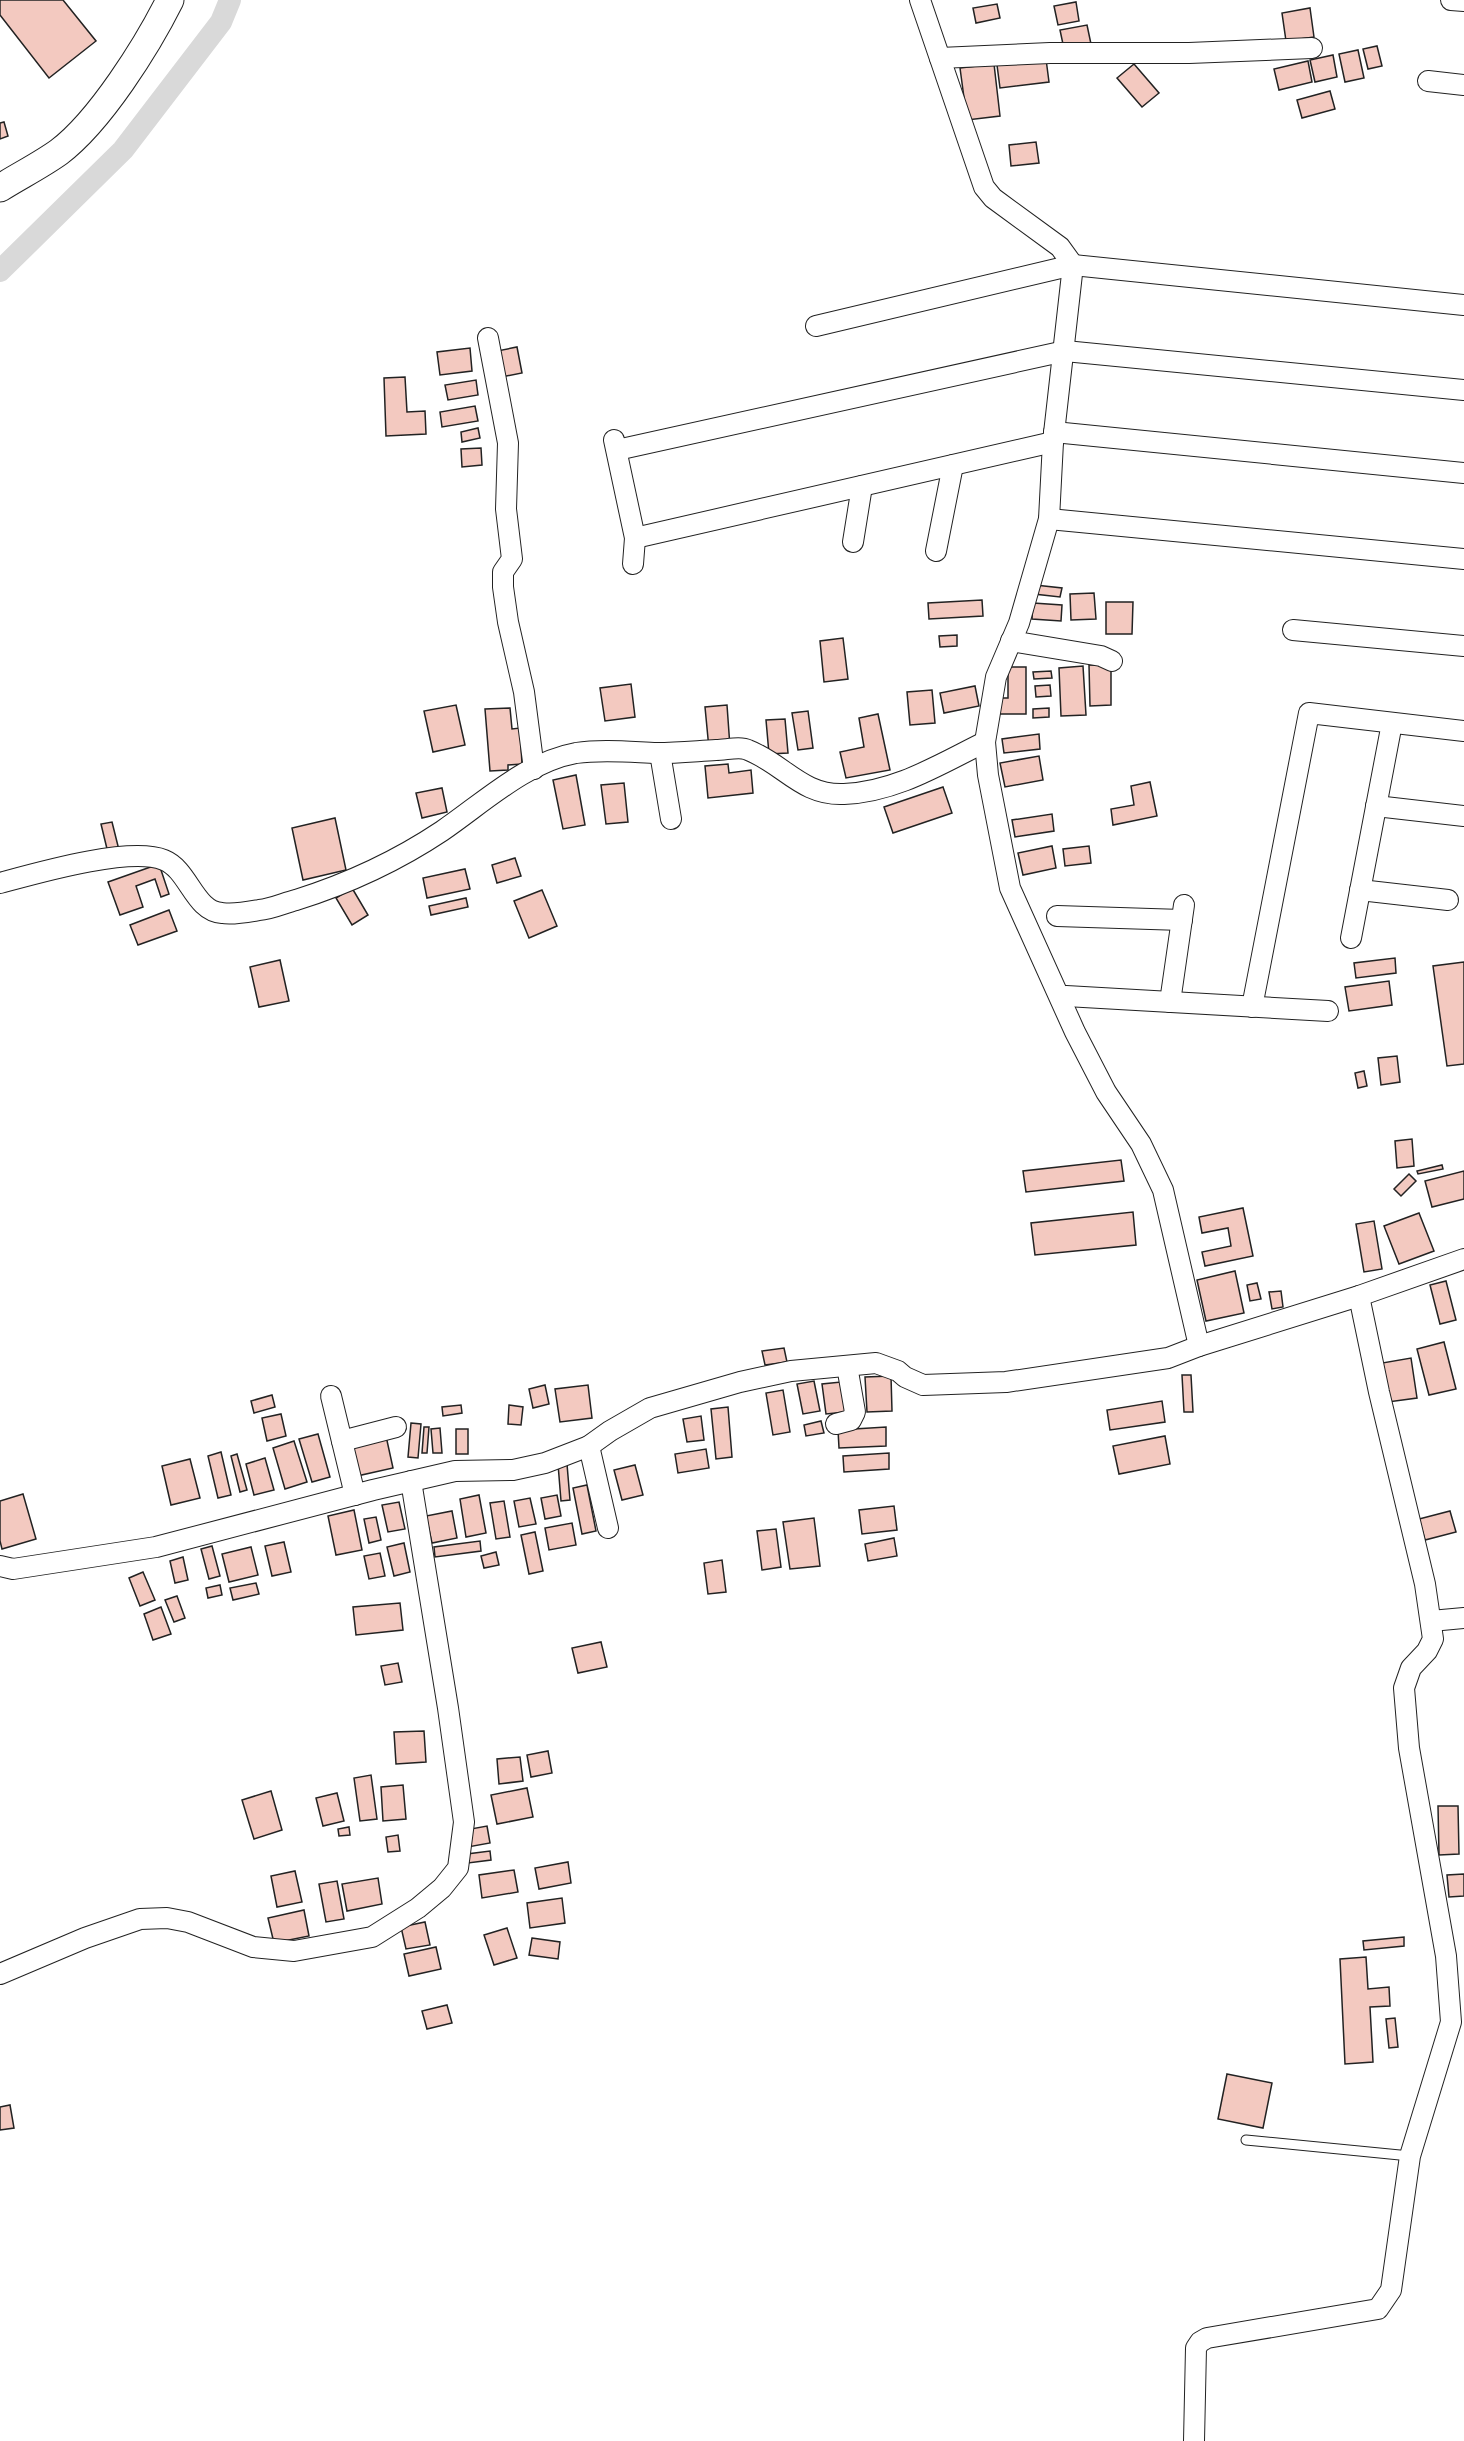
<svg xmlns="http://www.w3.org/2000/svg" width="1464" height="2441" font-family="'DejaVu Sans',sans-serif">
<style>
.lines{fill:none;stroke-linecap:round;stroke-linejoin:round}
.canal{stroke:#d9d9d9;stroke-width:22}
.building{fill:#f3c9c0;stroke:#222;stroke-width:1.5}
.lane-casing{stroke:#222;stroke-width:11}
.street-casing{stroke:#222;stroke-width:22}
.secondary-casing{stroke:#222;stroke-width:29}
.lane{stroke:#fff;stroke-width:9}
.street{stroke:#fff;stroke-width:20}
.secondary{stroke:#fff;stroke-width:27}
</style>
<rect width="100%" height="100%" fill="#fff"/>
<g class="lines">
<polyline class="canal" points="0,271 123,150 221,22 230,0"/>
</g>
<g class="building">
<polygon points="0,0 63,0 96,41 49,78 0,15"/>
<polygon points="1076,2 1079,21 1058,25 1054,6"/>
<polygon points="997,4 1000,18 976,23 973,8"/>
<polygon points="1310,8 1314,37 1286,41 1282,13"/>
<polygon points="1087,25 1091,44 1064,49 1060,30"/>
<polygon points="1377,46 1382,66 1368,69 1363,49"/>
<polygon points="1358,50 1364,78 1345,82 1339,54"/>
<polygon points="1333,55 1337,77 1315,82 1310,60"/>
<polygon points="1046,59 1049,82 1000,88 997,65"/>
<polygon points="1308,61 1312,82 1279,90 1274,69"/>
<polygon points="994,64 1000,116 967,120 960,68"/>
<polygon points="1134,64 1159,93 1142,107 1117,78"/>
<polygon points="1330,91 1335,109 1302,118 1297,100"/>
<polygon points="4,122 8,136 0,139 0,123"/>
<polygon points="1036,142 1039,163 1011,166 1009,145"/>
<polygon points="517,347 522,373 501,377 497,351"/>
<polygon points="470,348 472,371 440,375 437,352"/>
<polygon points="405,377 407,412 425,411 426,434 386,436 384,378"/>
<polygon points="476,380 478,395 448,400 445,385"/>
<polygon points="475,406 478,421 442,427 440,412"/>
<polygon points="478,428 480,438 462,442 461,432"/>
<polygon points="481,448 482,465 462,467 461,449"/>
<polygon points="1035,585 1062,588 1060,597 1034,594"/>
<polygon points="1094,593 1096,619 1071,620 1070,594"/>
<polygon points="982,600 983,616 929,619 928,603"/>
<polygon points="1106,602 1133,602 1132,634 1106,634"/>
<polygon points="1033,603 1062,605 1061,621 1032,619"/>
<polygon points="957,635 957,646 940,647 939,636"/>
<polygon points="843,638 848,679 824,682 820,641"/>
<polygon points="1089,665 1111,665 1111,705 1090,706"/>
<polygon points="1083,666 1086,715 1061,716 1059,668"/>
<polygon points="1008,667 1026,667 1026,714 996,714 996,698 1008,698"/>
<polygon points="1051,671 1052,678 1034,679 1033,672"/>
<polygon points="631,684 635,717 605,721 600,688"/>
<polygon points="1050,685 1051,696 1036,697 1035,686"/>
<polygon points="975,686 979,706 944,713 940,693"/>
<polygon points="932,690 935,723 910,725 907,692"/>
<polygon points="456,705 465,745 433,752 424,711"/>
<polygon points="727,705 730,747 709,749 705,707"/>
<polygon points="510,708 512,729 520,728 522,764 508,765 508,770 490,771 485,709"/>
<polygon points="1049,708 1049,717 1033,718 1033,709"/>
<polygon points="808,711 813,748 798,750 792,713"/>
<polygon points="878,714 890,770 846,778 840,752 864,747 859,718"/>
<polygon points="785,719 788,753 769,754 766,720"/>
<polygon points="1039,734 1040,749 1004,753 1002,739"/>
<polygon points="1039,756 1043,780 1005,787 1000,763"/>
<polygon points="728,764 729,773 751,770 753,793 708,798 705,766"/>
<polygon points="576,775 585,825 563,829 553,780"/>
<polygon points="1150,782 1157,816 1113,825 1111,809 1134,805 1131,786"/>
<polygon points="624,783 628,822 606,824 601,785"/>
<polygon points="943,787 952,813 893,833 884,807"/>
<polygon points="442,788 447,812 422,818 416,793"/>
<polygon points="1052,814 1054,831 1015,837 1012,820"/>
<polygon points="335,818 346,870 303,880 292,828"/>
<polygon points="112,822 119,850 108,853 101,824"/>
<polygon points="1052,846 1056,868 1023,875 1018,853"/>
<polygon points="1089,846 1091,863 1065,866 1063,849"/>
<polygon points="515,858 521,876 497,883 492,865"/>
<polygon points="159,864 169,894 161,897 155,879 136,886 143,907 120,915 108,882"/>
<polygon points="465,869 470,889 427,898 423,878"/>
<polygon points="352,888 368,915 352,925 336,898"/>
<polygon points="542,890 557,926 529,938 514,901"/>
<polygon points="466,898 468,907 431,915 429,906"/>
<polygon points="169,910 177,931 138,945 130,925"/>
<polygon points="1395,958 1396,973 1356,978 1354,963"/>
<polygon points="280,960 289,1001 259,1007 250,967"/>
<polygon points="1464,962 1464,1064 1447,1066 1433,966"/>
<polygon points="1389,981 1392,1005 1349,1011 1345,987"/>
<polygon points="1397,1056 1400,1082 1381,1085 1378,1058"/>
<polygon points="1364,1071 1367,1086 1358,1088 1355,1073"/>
<polygon points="1412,1139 1414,1166 1397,1168 1395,1141"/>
<polygon points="1121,1160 1124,1181 1026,1192 1023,1171"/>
<polygon points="1442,1165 1443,1169 1418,1174 1417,1171"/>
<polygon points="1464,1171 1464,1199 1432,1207 1425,1181"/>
<polygon points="1409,1174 1416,1181 1401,1196 1394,1189"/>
<polygon points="1243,1208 1253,1256 1205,1266 1202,1252 1231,1246 1228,1228 1202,1233 1199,1217"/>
<polygon points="1133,1212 1136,1245 1035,1255 1031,1223"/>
<polygon points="1419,1213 1434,1251 1399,1264 1384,1226"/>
<polygon points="1374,1221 1382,1269 1364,1272 1356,1224"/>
<polygon points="1235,1271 1244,1313 1206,1321 1197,1280"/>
<polygon points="1446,1281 1456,1320 1440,1324 1430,1285"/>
<polygon points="1257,1283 1261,1299 1250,1301 1247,1285"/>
<polygon points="1281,1291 1283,1307 1272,1309 1269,1292"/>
<polygon points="1444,1342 1456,1389 1429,1395 1417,1349"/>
<polygon points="784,1348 787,1362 765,1365 762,1351"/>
<polygon points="1411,1358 1417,1398 1388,1402 1382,1363"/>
<polygon points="1182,1375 1191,1375 1193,1412 1184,1412"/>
<polygon points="891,1376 892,1411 867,1412 865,1377"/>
<polygon points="814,1381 820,1411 803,1414 797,1384"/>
<polygon points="841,1382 845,1412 826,1414 822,1384"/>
<polygon points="545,1385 549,1404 533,1408 529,1389"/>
<polygon points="588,1385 592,1418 560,1422 555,1389"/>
<polygon points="783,1390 790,1432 773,1435 766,1393"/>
<polygon points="272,1395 275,1407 254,1413 251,1401"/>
<polygon points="1162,1401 1165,1422 1110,1430 1107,1410"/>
<polygon points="461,1405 462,1413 443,1416 442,1407"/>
<polygon points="509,1405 523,1407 521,1425 508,1424"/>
<polygon points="728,1407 732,1457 716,1459 711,1409"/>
<polygon points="281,1414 286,1436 267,1441 262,1418"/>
<polygon points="701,1416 704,1440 687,1442 683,1419"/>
<polygon points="821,1421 824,1433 806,1436 804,1425"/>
<polygon points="411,1423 421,1424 418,1458 408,1457"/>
<polygon points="424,1427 429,1427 427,1453 422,1453"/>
<polygon points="886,1427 886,1446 839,1448 838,1430"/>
<polygon points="440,1428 442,1453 433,1453 431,1429"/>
<rect x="456" y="1429" width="12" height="25"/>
<polygon points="318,1434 330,1477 312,1482 299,1439"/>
<polygon points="386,1436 393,1468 357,1476 349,1444"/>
<polygon points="1165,1436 1170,1464 1119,1474 1113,1446"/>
<polygon points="294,1441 307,1482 285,1489 273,1448"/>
<polygon points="706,1449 709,1468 678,1473 675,1454"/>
<polygon points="221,1452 231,1495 218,1498 208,1456"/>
<polygon points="889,1453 889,1469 844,1472 843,1456"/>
<polygon points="237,1454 247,1490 240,1492 231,1456"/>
<polygon points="265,1458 274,1490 254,1495 246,1464"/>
<polygon points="190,1459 200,1498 171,1505 162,1466"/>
<polygon points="558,1464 567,1464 570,1500 561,1501"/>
<polygon points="635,1465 643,1495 622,1500 614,1470"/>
<polygon points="587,1485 596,1531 582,1534 573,1488"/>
<polygon points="23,1494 36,1539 2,1549 0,1541 0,1501"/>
<polygon points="479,1495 486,1533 466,1537 460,1499"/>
<polygon points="557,1495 561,1516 545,1519 541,1498"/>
<polygon points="530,1498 536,1524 519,1527 514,1501"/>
<polygon points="504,1501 510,1537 496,1539 490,1503"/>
<polygon points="399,1502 405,1529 388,1532 382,1505"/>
<polygon points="894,1506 897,1530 862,1534 859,1510"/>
<polygon points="354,1510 362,1550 336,1555 328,1516"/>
<polygon points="452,1511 457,1538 432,1543 426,1516"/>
<polygon points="1450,1511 1456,1532 1425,1540 1419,1519"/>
<polygon points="376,1517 381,1540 369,1543 364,1519"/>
<polygon points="814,1518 820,1566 790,1569 783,1522"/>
<polygon points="572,1523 576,1545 549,1550 545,1528"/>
<polygon points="776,1529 781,1567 762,1570 757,1531"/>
<polygon points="535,1532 543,1571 529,1574 521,1535"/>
<polygon points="894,1538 897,1556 868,1561 865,1544"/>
<polygon points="480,1541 481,1551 435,1557 434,1547"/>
<polygon points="284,1542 291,1572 272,1576 265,1546"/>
<polygon points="404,1543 410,1572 394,1576 387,1547"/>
<polygon points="212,1546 220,1576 209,1579 201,1549"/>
<polygon points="251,1547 258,1575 229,1582 222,1554"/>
<polygon points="496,1552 499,1565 484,1568 481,1556"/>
<polygon points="380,1553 385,1576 369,1579 364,1556"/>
<polygon points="183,1557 188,1580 175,1583 170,1561"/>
<polygon points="722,1560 726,1592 708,1594 704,1563"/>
<polygon points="143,1572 155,1600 140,1606 129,1578"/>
<polygon points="256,1583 259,1594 233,1600 230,1588"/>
<polygon points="220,1585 222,1595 208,1598 206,1588"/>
<polygon points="177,1596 185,1618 174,1622 165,1600"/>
<polygon points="400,1603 403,1630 356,1635 353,1607"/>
<polygon points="161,1607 171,1634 153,1640 144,1614"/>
<polygon points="601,1642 607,1667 578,1673 572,1648"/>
<polygon points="398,1663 402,1682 385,1685 381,1666"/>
<polygon points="424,1731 426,1762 396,1764 394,1732"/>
<polygon points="548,1751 552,1773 531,1777 527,1755"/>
<polygon points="520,1757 523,1781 499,1784 497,1759"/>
<polygon points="371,1775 377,1819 360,1821 354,1778"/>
<polygon points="403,1785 406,1819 383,1821 381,1787"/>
<polygon points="527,1788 533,1817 497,1824 491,1795"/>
<polygon points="271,1791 282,1830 254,1839 242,1800"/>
<polygon points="337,1793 344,1821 323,1826 316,1798"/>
<polygon points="1438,1806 1458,1806 1459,1854 1439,1855"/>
<polygon points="487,1826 490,1843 468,1847 465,1830"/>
<polygon points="349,1827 350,1835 339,1836 338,1829"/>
<polygon points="398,1835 400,1851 388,1852 386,1837"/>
<polygon points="490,1851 491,1860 468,1863 467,1854"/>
<polygon points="568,1862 571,1883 539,1889 535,1868"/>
<polygon points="514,1870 518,1892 482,1898 479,1875"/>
<polygon points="295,1871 302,1902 277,1907 271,1876"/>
<polygon points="1464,1874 1464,1896 1449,1897 1447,1875"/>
<polygon points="378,1878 382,1904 347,1911 342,1884"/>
<polygon points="337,1881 344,1919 326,1922 319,1884"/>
<polygon points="562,1898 565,1923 530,1928 527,1903"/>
<polygon points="304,1910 309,1936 274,1943 268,1918"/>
<polygon points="425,1922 430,1945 406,1949 401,1927"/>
<polygon points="507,1928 517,1958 494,1965 484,1935"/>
<polygon points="1404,1937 1404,1946 1364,1950 1363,1941"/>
<polygon points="532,1938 560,1942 558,1959 529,1955"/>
<polygon points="436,1947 441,1969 409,1976 404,1954"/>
<polygon points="1366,1957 1368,1989 1389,1987 1390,2006 1370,2007 1373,2062 1345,2064 1340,1959"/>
<polygon points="447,2005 452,2023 427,2029 422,2011"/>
<polygon points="1395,2018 1398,2047 1389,2048 1386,2019"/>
<polygon points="1227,2074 1272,2083 1263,2128 1218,2119"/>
<polygon points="10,2105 14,2128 0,2130 0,2107"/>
</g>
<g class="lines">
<defs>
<polyline id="lane" points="1246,2140 1410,2156"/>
<g id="street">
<polyline points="920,0 984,187 993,198 1060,247 1073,265 1053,442 1049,519 1019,623 996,677 985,742 988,775 1010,888 1075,1032 1106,1092 1141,1144 1163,1190 1199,1346"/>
<polyline points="1451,0 1464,1"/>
<polyline points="940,58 1050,53 1189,53 1312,48"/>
<polyline points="1428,81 1464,85"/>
<polyline points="816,326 1073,265 1464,305"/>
<polyline points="488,338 508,443 506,509 512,559 503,572 503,587 508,622 524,692 534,769"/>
<polyline points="1054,432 1464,473"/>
<polyline points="614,440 635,538 633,564"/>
<polyline points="617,450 1065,351 1464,390"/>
<polyline points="1049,519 1464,559"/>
<polyline points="635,538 1053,442"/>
<polyline points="853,542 862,486"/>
<polyline points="936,551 953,465"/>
<polyline points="1293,630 1464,646"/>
<polyline points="1011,641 1101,656 1112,661"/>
<polyline points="660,753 671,819"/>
<polyline points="1376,806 1464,816"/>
<path d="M0,883c37,-10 130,-37 164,-23 25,10 30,51 58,53 11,2 26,-1 37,-3 13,-1 25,-7 37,-10 51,-16 101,-39 146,-69 41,-28 84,-69 134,-78 26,-4 55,-1 81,0 20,0 40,-2 59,-3 10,0 24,-4 32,0 36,14 54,46 96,44 52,-2 96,-30 141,-52"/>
<polyline points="1360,890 1448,900"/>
<polyline points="1057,916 1182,920"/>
<polyline points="1351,938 1392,723"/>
<polyline points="1066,996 1328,1011"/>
<polyline points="1170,1002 1184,905"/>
<polyline points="1252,1007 1309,713 1464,731"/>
<polyline points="331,1396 355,1495"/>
<polyline points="836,1424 851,1420 855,1412 847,1366"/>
<polyline points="342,1441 396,1427"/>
<polyline points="589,1446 608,1528"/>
<polyline points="0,1566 13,1569 156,1547 373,1490 455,1471 513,1470 545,1463 589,1446 610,1431 650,1408 740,1382 791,1371 876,1363 898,1371 905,1377 923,1385 1006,1382 1168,1358 1199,1346 1359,1296 1464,1259"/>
<polyline points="1431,1621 1464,1618"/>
<polyline points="0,1974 85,1938 140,1919 167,1918 188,1922 253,1947 294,1951 372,1937 418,1908 442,1888 458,1868 464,1822 448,1708 411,1481"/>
<polyline points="1194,2441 1196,2348 1200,2342 1207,2338 1378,2309 1391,2290 1410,2156 1451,2022 1446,1956 1409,1748 1404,1688 1411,1668 1427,1651 1433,1639 1425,1584 1379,1392 1359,1296"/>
</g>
<path id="secondary" d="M0,188c19,-12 41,-23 59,-36 41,-31 88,-106 111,-152"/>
</defs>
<use href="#lane" class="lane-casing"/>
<use href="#street" class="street-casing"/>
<use href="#secondary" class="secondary-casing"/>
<use href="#lane" class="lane"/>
<use href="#street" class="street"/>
<use href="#secondary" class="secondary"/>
</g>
</svg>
